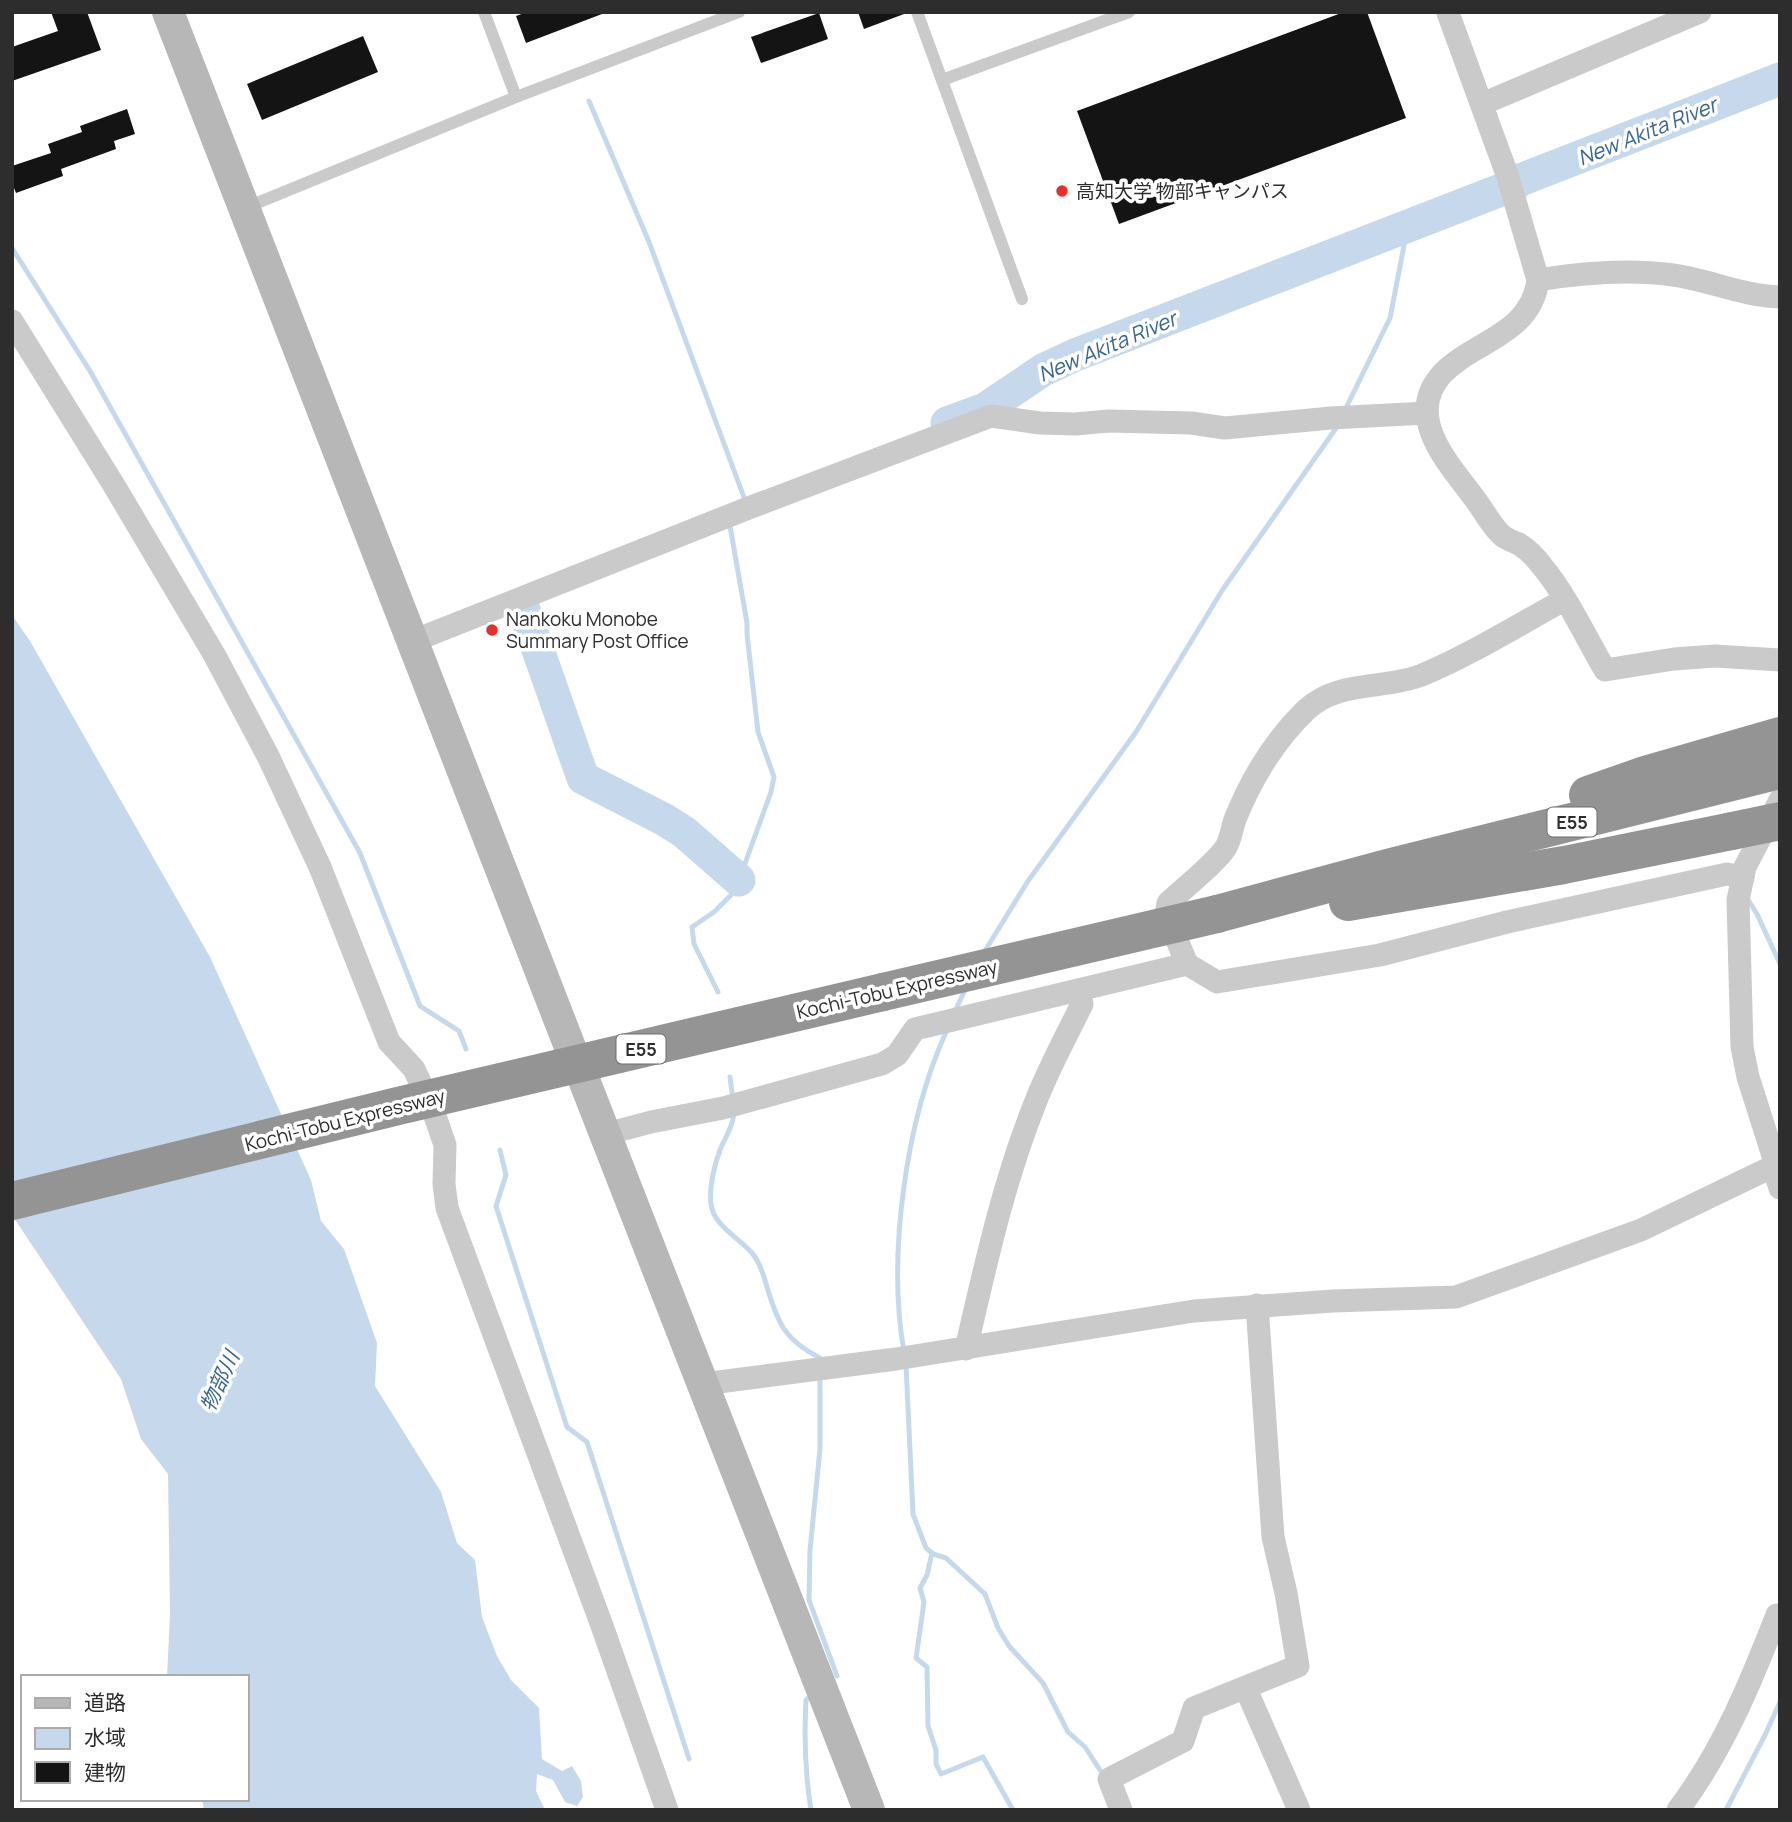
<svg xmlns="http://www.w3.org/2000/svg" width="1792" height="1822" font-family="Manrope,'Noto Sans JP',sans-serif">
<style>
.water{fill:#c6d9ec}
.lines{fill:none;stroke-linecap:round;stroke-linejoin:round}
.stream{stroke:#c6d9ec;stroke-width:5}
.river{stroke:#c6d9ec;stroke-width:33}
.building{fill:#141414}
.lane{stroke:#cacaca;stroke-width:12}
.street{stroke:#cacaca;stroke-width:23}
.secondary{stroke:#b7b7b7;stroke-width:32}
.highway{stroke:#949494;stroke-width:38}
.highway-bridge{stroke:#949494;stroke-width:38}
.poi-dot{fill:#ea2f29;stroke:#fff;stroke-width:2.5}
.labels{text-anchor:middle;dominant-baseline:central;stroke-width:7;stroke-linejoin:round;paint-order:stroke}
.shield{fill:#fff;stroke:#6c6c6c;stroke-width:2}
.shield-label{font-size:18px;font-weight:bold;fill:#2d2d2d}
.poi-label{font-size:19px;fill:#2d2d2d;stroke:#fff;text-anchor:start}
.street-label{font-size:19px;fill:#2d2d2d;stroke:#fff}
.water-label{font-size:21px;font-style:italic;fill:#396692;stroke:#fff}
</style>
<rect width="100%" height="100%" fill="#fff"/>
<polygon class="water" points="12,615 30,641 210,957 311,1180 321,1221 344,1249 377,1343 375,1386 441,1492 457,1543 475,1560 482,1617 497,1656 511,1680 539,1708 542,1759 562,1771 572,1766 581,1781 583,1797 577,1806 565,1802 553,1780 537,1774 536,1791 545,1810 204,1810 202,1799 247,1799 247,1677 167,1677 170,1614 168,1474 141,1439 121,1379 12,1215"/>
<g class="lines">
<g class="stream">
<polyline points="589,101 649,242 745,500"/>
<polyline points="12,248 90,371 360,853 420,1006 459,1031 466,1049"/>
<polyline points="1345,410 1390,318 1408,225"/>
<polyline points="1747,898 1757,914 1780,964"/>
<polyline points="983,954 1028,881 1136,732 1223,589 1339,424"/>
<polyline points="718,992 694,944 692,927 714,912 735,891 771,792 774,777 758,732 747,634 747,623 730,526"/>
<polyline points="955,1011 966,988"/>
<polyline points="730,1077 733,1100"/>
<path d="M734,1110c0,16 -9,27 -14,40 -6,16 -11,38 -9,54 2,21 28,34 41,49 8,9 12,23 15,34 11,37 18,53 53,71v4"/>
<polyline points="500,1150 506,1175 496,1206 567,1427 587,1442 689,1759"/>
<path d="M904,1352c-17,-97 2,-233 43,-322"/>
<polyline points="906,1365 913,1514 926,1548 933,1554 946,1558 985,1594 998,1628 1009,1646 1043,1683 1068,1732 1085,1747 1100,1770"/>
<polyline points="820,1376 820,1449 810,1550 809,1600 837,1676"/>
<polyline points="932,1553 927,1575 920,1588 924,1602 916,1658 927,1667 928,1726 936,1750 936,1764 941,1774 983,1757 1013,1810"/>
<path d="M810,1697l-4,3c-2,37 -1,73 5,110"/>
<polyline points="1726,1810 1765,1735 1780,1702"/>
</g>
<g class="river">
<polyline points="1515,184 1520,180 1780,79"/>
<polyline points="947,423 985,409 1043,370 1075,355 1506,188"/>
<polyline points="523,607 583,778 665,820 684,832 739,880"/>
</g>
</g>
<g class="building">
<polygon points="51,12 87,12 101,50 12,81 12,47 58,31"/>
<polygon points="527,12 602,12 602,14 526,43 516,16"/>
<polygon points="858,12 904,12 904,14 864,29"/>
<polygon points="1344,12 1367,12 1406,118 1119,224 1077,111"/>
<polygon points="819,13 828,39 761,63 751,37"/>
<polygon points="363,36 378,72 262,120 247,84"/>
<polygon points="127,109 135,134 114,141 116,149 61,169 63,176 16,193 12,183 12,166 51,153 48,144 82,132 80,126"/>
</g>
<g class="lines">
<g class="lane">
<polyline points="484,12 516,97 739,12"/>
<polyline points="917,12 1022,299"/>
<polyline points="942,80 1129,12"/>
<polyline points="245,208 516,97"/>
</g>
<g class="street">
<path d="M1448,13l60,164 30,103c-7,55 -65,61 -96,94 -39,43 8,91 33,125 9,12 18,30 29,38 5,3 10,5 15,7 8,5 17,14 23,22 25,30 43,70 63,104l69,-11 41,-3 65,4"/>
<polyline points="1482,104 1700,12"/>
<path d="M1538,280c43,-7 91,-11 135,-5 36,5 70,21 107,22"/>
<polyline points="12,321 115,487 215,656 268,756 320,867 389,1042 414,1069 421,1084"/>
<path d="M1564,600c-46,25 -94,55 -142,75 -38,15 -84,5 -116,35 -30,29 -54,68 -70,107 -4,9 -5,22 -10,30 -7,13 -45,44 -58,56l-2,11 21,50 30,18 163,-27 127,-33 220,-48 16,3"/>
<polyline points="413,641 746,509 991,416 1040,423 1075,424 1109,421 1191,423 1225,428 1331,418 1427,413"/>
<polyline points="434,1113 445,1145 444,1184 447,1208 601,1623 667,1810"/>
<polyline points="606,1134 651,1122 723,1108 882,1064 897,1055 915,1029 1187,964"/>
<polyline points="1776,1165 1748,1077 1742,1047 1738,900 1745,867 1780,800"/>
<polyline points="1773,1166 1780,1188"/>
<path d="M966,1349c19,-82 37,-165 68,-243 13,-35 32,-69 48,-102l-3,-14"/>
<polyline points="703,1384 896,1359 1194,1311 1333,1301 1456,1297 1641,1230 1780,1163"/>
<polyline points="1246,1689 1299,1810"/>
<polyline points="1121,1810 1109,1779 1183,1741 1194,1708 1298,1666 1286,1593 1273,1537 1257,1305"/>
<path d="M1678,1810c45,-60 72,-126 99,-195h3"/>
</g>
<g class="secondary">
<polyline points="168,12 570,1047"/>
<polyline points="584,1080 869,1810"/>
</g>
<g class="highway">
<polyline points="1588,795 1645,775 1780,736"/>
<polyline points="1348,902 1564,865 1732,831"/>
<polyline points="1217,914 1387,868 1780,770"/>
<polyline points="12,1201 398,1106 883,992"/>
</g>
<g class="highway-bridge">
<polyline points="1732,831 1780,821"/>
<polyline points="883,992 1217,914"/>
</g>
</g>
<g class="poi-dot">
<circle cx="1062" cy="191" r="7"/>
<circle cx="492" cy="630" r="7"/>
</g>
<g class="labels">
<g class="shield">
<rect x="1547.5" y="807.5" width="49" height="29" rx="5"/>
<rect x="616.5" y="1034.5" width="49" height="29" rx="5"/>
</g>
<g class="shield-label">
<text x="1572" y="822">E55</text>
<text x="641" y="1049">E55</text>
</g>
<g class="poi-label">
<text x="1076" y="191">高知大学 物部キャンパス</text>
<text x="506" y="619">Nankoku Monobe<tspan x="506" dy="22">Summary Post Office</tspan></text>
</g>
<g class="street-label">
<text transform="translate(897 989) rotate(-13)">Kochi-Tobu Expressway</text>
<text transform="translate(345 1120) rotate(-14)">Kochi-Tobu Expressway</text>
</g>
<g class="water-label">
<text transform="translate(1647 131) rotate(-22)">New Akita River</text>
<text transform="translate(1107 346) rotate(-23)">New Akita River</text>
<text transform="translate(219 1381) rotate(-65)">物部川</text>
</g>
</g>
<rect width="1792" height="1822" fill="none" stroke="#2d2d2d" stroke-width="28"/>
<rect x="21" y="1675" width="228" height="126" fill="#ffffff" stroke="#ababab" stroke-width="2"/>
<rect x="35" y="1698" width="35" height="10" fill="#b7b7b7" stroke="#ababab" stroke-width="2"/>
<text x="84" y="1710" font-size="21" fill="#2d2d2d">道路</text>
<rect x="35" y="1728" width="35" height="21" fill="#c6d9ec" stroke="#ababab" stroke-width="2"/>
<text x="84" y="1745" font-size="21" fill="#2d2d2d">水域</text>
<rect x="35" y="1762" width="35" height="21" fill="#141414" stroke="#ababab" stroke-width="2"/>
<text x="84" y="1780" font-size="21" fill="#2d2d2d">建物</text>
</svg>
